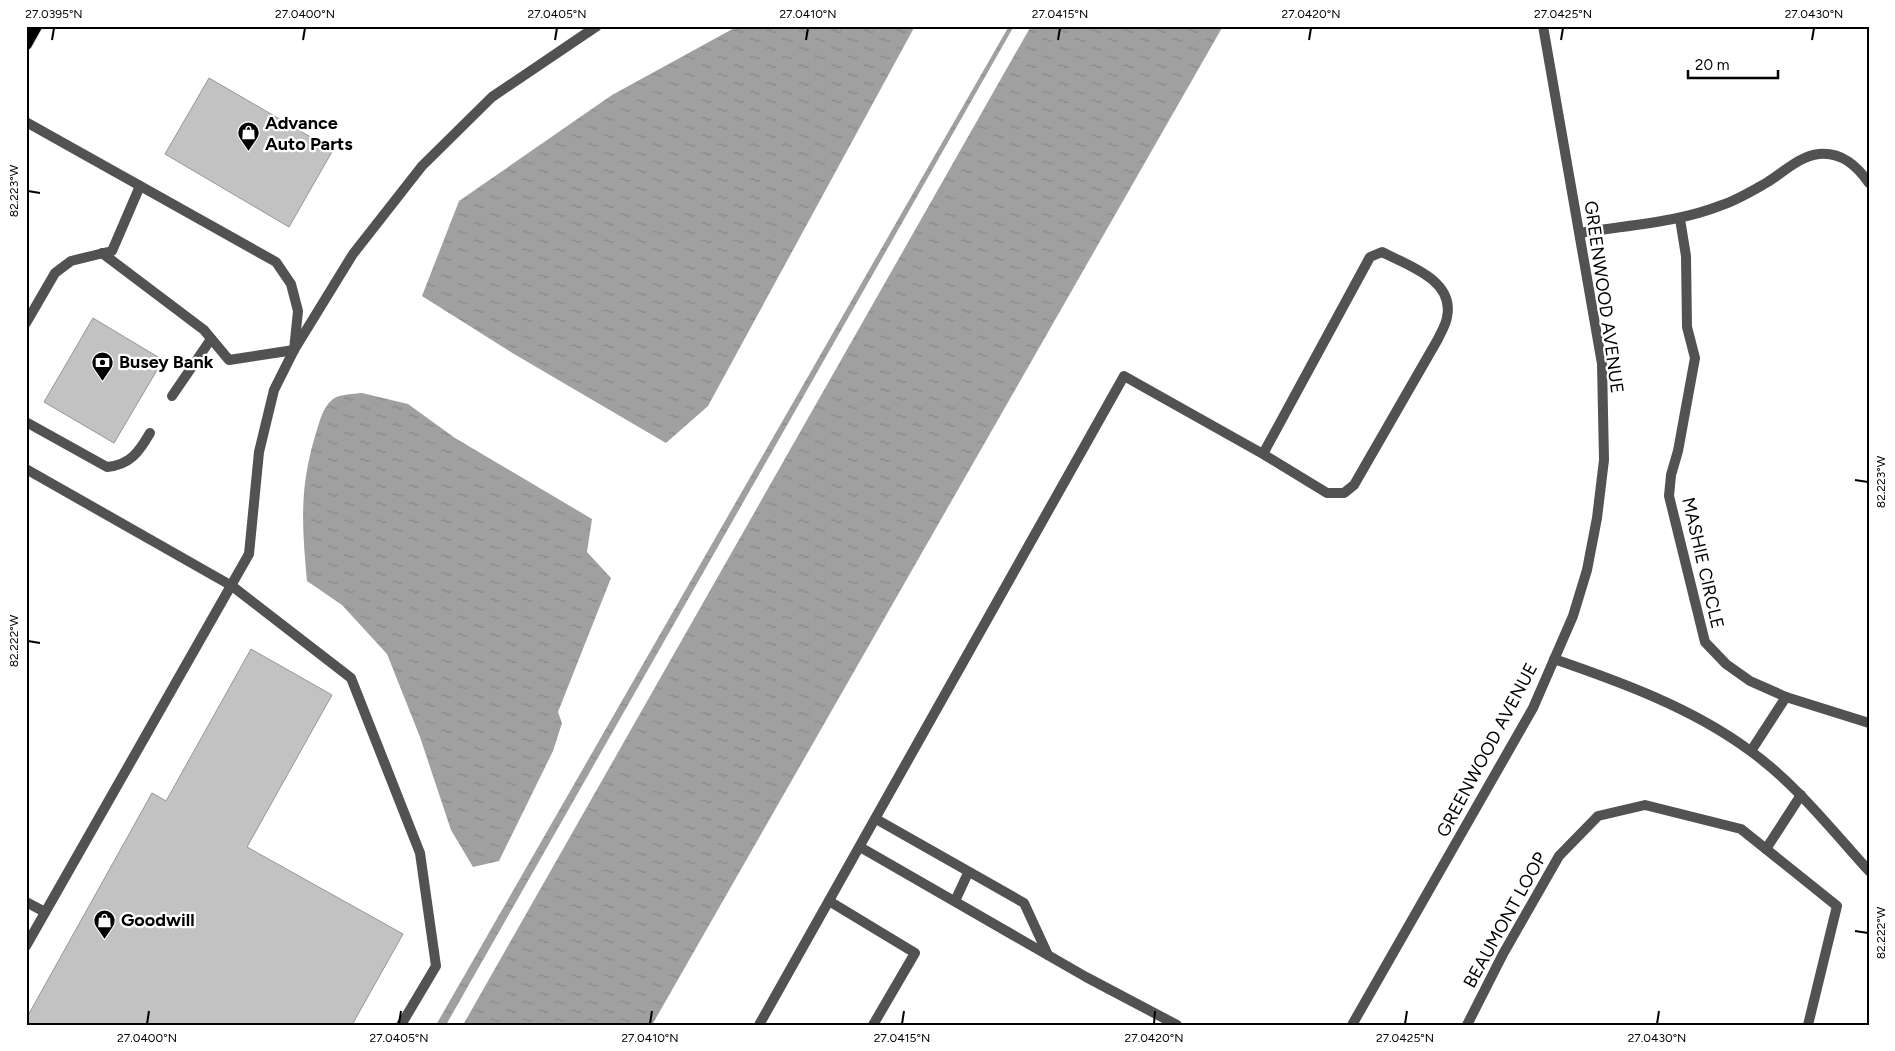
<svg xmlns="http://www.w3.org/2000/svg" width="1895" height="1051" font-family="Figtree,sans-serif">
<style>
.water{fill:url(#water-ripples)}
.building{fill:#c2c2c2;stroke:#969696}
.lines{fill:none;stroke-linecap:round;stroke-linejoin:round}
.primary-casing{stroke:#dbdbdb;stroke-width:14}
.service{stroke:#525252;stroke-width:10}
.minor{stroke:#525252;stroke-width:10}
.primary{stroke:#000;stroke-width:12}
.ticks{fill:none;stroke:#000;stroke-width:2}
.labels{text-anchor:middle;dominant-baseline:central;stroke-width:4.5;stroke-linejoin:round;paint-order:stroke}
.poi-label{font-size:18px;font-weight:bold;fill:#000;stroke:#fff;text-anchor:start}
.street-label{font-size:18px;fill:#000;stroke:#fff}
.neatline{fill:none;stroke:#000;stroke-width:2}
.ticks-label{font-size:12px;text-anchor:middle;fill:#000}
</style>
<defs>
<pattern id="water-ripples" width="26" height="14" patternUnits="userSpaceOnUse" patternTransform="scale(1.25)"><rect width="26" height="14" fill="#a0a0a0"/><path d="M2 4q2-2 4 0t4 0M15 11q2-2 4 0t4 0" fill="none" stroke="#888"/></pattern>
</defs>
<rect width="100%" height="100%" fill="#fff"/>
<g class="water">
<polygon points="738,26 915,26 708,406 666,443 514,354 422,296 459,201 612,95"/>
<polygon points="1009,26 1014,26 446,1025 436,1025"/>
<polygon points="1031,26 1223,26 652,1025 463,1025"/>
<path d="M362,393l46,11 47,34 137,81 -5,33 24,26 -53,134 4,11 -9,28 -54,110 -26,6 -22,-37 -31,-93 -33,-83 -45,-49 -35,-24c-5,-56 -8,-93 9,-148 4,-12 6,-25 17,-34 7,-5 21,-5 29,-6z"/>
</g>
<g class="building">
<polygon points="209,78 333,150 289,227 165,154"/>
<polygon points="93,318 163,360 114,443 44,402"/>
<polygon points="251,649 332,695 247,847 403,934 352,1025 26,1025 26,1019 152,793 166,801"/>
</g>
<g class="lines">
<defs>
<polyline id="primary" points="26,44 36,26"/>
</defs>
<use href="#primary" class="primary-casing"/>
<g class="service">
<polyline points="26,122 276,262 291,284 298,311 294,350 274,390 259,452 249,554 26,946"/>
<polyline points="102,253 204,330 229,360 294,350"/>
<polyline points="26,323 55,273 71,261 112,251 140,186"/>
<polyline points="172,396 211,339"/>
<path d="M26,422l81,45c23,-2 32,-15 43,-34"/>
<polyline points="26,469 232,586 351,678 420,853 436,966 401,1025"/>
<polyline points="876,819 1024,903 1048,955"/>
<polyline points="860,847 1086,977 1177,1025"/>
<polyline points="829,901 915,953 873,1025"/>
<polyline points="955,901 968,873"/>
<polyline points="26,902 45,912"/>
<path d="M759,1025l365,-649 139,78 107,-197 12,-5c25,13 73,28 65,65 -1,8 -6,15 -9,22l-84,146 -10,8h-17l-64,-39"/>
</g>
<g class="minor">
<polyline points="1680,219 1686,256 1687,327 1695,358 1678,451 1671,475 1669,496 1705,642 1726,664 1750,681 1786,697 1869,723"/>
<path d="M1580,233c47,-8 97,-10 142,-28 15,-5 30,-14 44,-22 17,-10 33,-27 53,-29 23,-2 38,12 50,29"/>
<polyline points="294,350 353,254 422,166 492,97 597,26"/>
<path d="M1554,659c67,23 138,49 195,91 46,33 82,79 120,121"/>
<polyline points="1751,751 1786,697"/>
<polyline points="1766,849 1801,795"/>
<polyline points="1352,1025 1533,708 1573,616 1587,570 1597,518 1604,460 1602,364 1543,26"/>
<polyline points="1467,1025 1503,954 1559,856 1598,816 1645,805 1741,829 1837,906 1808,1025"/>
</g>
<use href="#primary" class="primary"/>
</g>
<path class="ticks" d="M52,40l2,-12M303,40l2,-12M555,40l2,-12M806,40l2,-12M1058,40l2,-12M1309,40l2,-12M1561,40l2,-12M1812,40l2,-12M28,191l12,2M1855,480l13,2M28,641l12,2M1855,931l13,2M147,1024l2,-13M399,1024l2,-13M650,1024l2,-13M902,1024l2,-13M1154,1024l1,-13M1405,1024l2,-13M1657,1024l2,-13"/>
<defs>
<symbol id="shop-pin" viewBox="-11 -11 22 30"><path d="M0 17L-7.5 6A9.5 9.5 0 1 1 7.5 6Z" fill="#000" stroke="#fff"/><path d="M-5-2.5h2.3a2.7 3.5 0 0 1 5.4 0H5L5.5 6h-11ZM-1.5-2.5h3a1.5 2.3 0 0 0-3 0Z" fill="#fff"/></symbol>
<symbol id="bank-pin" viewBox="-11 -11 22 30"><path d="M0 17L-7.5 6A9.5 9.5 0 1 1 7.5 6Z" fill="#000" stroke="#fff"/><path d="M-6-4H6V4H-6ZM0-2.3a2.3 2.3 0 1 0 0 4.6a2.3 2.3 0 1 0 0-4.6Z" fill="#fff"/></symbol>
</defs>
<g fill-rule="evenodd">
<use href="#shop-pin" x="236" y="120" width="25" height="34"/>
<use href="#bank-pin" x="90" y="350" width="25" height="34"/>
<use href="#shop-pin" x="92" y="908" width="25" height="34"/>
</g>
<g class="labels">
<g class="poi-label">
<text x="265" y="123">Advance<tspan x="265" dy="21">Auto Parts</tspan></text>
<text x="119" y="362">Busey Bank</text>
<text x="121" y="920">Goodwill</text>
</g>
<g class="street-label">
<text transform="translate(1604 297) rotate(82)">GREENWOOD AVENUE</text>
<text transform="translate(1703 563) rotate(77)">MASHIE CIRCLE</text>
<text transform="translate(1487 750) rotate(-62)">GREENWOOD AVENUE</text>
<text transform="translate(1505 920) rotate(-61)">BEAUMONT LOOP</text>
</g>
</g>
<rect width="1895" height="1051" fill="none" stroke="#ffffff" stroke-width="55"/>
<path d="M1688 70v8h90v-8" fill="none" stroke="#000000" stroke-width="2.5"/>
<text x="1695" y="70" font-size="15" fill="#000000" stroke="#ffffff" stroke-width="4" paint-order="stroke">20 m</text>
<rect x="28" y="28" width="1840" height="996" class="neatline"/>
<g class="ticks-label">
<text x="54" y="18">27.0395°N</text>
<text x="305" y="18">27.0400°N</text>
<text x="557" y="18">27.0405°N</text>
<text x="808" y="18">27.0410°N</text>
<text x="1060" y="18">27.0415°N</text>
<text x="1311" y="18">27.0420°N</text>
<text x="1563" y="18">27.0425°N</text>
<text x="1814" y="18">27.0430°N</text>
<text transform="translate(14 191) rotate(-90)" y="4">82.223°W</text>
<text transform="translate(1881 482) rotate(-90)" y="4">82.223°W</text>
<text transform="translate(14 641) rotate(-90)" y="4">82.222°W</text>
<text transform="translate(1881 933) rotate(-90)" y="4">82.222°W</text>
<text x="147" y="1042">27.0400°N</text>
<text x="399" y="1042">27.0405°N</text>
<text x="650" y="1042">27.0410°N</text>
<text x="902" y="1042">27.0415°N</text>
<text x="1154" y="1042">27.0420°N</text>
<text x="1405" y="1042">27.0425°N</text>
<text x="1657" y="1042">27.0430°N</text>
</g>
</svg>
